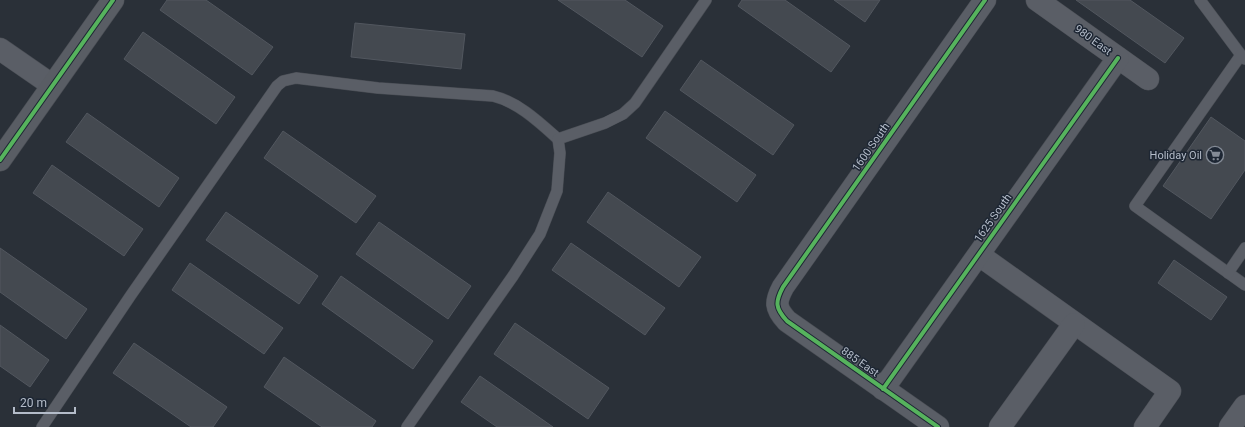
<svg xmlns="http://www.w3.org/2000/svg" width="1245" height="427" font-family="Roboto,sans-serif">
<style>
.building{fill:#444950;stroke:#52575f}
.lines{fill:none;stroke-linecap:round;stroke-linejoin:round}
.lane-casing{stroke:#484c53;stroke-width:12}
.street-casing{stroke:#484c53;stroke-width:23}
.secondary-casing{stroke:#484c53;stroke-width:23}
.lane{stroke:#5a5e66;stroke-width:11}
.street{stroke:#5a5e66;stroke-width:22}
.secondary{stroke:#595d64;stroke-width:22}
.cycleway-casing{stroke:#1d2633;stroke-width:6}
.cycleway{stroke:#56b35d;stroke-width:4}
.labels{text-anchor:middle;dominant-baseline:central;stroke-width:3;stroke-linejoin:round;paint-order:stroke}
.street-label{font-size:11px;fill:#b4bcc9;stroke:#1d2633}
.poi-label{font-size:11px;fill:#b4bcc9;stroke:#1d2633;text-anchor:end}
</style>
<rect width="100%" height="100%" fill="#2a3038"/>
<g class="building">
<polygon points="167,0 206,0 273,47 252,75 160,10"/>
<polygon points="558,0 625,0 663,26 642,57"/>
<polygon points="742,0 785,0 850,46 831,72 738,6"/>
<polygon points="834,0 880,0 865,22"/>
<polygon points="1076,0 1130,0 1184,38 1165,63"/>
<polygon points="355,23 465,34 461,69 351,57"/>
<polygon points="143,32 235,97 216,124 124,59"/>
<polygon points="701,60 794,125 773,155 680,90"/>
<polygon points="665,111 756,175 737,202 646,138"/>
<polygon points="87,113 179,178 159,207 66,142"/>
<polygon points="1211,117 1245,141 1245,170 1211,219 1163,186"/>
<polygon points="283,131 376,196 356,223 264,158"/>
<polygon points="52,165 143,229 124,256 33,193"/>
<polygon points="608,192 701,257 679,287 587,222"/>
<polygon points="226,212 318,276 299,304 206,240"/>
<polygon points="379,222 471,286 448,319 356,254"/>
<polygon points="571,243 665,308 645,335 552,270"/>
<polygon points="0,248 87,309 66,339 0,292"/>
<polygon points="1174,260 1227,297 1211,320 1158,283"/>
<polygon points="190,263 283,328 264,354 172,290"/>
<polygon points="341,276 433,341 413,369 322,304"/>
<polygon points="515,323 609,388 588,419 494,354"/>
<polygon points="0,325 49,360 30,387 0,366"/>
<polygon points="134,343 227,407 213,427 191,427 113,373"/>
<polygon points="284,357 376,421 372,427 322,427 264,387"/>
<polygon points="480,376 553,427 497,427 461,402"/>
</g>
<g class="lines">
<defs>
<g id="lane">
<polyline points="1200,0 1241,55"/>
<polyline points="1245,59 1241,55 1135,206 1245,285"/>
<polyline points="1228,273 1245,248"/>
<path d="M42,427l89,-132 146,-209 6,-5 13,-3 82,10 115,8c25,6 46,26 65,43"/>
<polyline points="407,427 513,276 540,234 557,191 560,153 558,139 605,123 623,114 635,103 706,0"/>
</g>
<g id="street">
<polyline points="1037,0 1148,79"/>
<polyline points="0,49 52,85"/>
<polyline points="979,255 1170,391 1145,427"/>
<polyline points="883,389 1118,58"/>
<path d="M938,427l-151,-106c-12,-13 -12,-19 -4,-34l202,-287"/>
<polyline points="1000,427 1074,324"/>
<polyline points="1230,427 1245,406"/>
</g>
<polyline id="secondary" points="0,160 113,0"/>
</defs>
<use href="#lane" class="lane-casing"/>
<use href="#street" class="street-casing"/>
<use href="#secondary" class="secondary-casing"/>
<use href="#lane" class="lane"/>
<use href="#street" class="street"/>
<use href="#secondary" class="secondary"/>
<defs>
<g id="cycleway">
<polyline points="0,160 113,0"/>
<polyline points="883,389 1118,58"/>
<path d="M938,427l-151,-106c-12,-13 -12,-19 -4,-34l202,-287"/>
</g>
</defs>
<use href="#cycleway" class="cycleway-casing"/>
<use href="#cycleway" class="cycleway"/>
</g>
<defs>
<symbol id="supermarket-ring" viewBox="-11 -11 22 22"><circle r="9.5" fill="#1d2633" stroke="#848b96" stroke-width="1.5"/><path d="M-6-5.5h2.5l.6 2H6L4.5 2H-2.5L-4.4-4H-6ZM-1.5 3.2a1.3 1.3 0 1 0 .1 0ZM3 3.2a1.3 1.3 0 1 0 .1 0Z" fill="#848b96"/></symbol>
</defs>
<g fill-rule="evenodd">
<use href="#supermarket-ring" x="1205" y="145" width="20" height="20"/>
</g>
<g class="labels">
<g class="street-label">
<text transform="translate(1093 40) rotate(36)">980 East</text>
<text transform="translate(871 147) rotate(-55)">1600 South</text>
<text transform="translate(993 218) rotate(-55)">1625 South</text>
<text transform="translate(860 362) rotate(35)">885 East</text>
</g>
<g class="poi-label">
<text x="1202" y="155">Holiday Oil</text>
</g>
</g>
<path d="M14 407v6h61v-6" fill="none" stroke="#b4bcc9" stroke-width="2"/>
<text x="20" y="407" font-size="12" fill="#b4bcc9" stroke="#1d2633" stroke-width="3" paint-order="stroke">20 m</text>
</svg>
